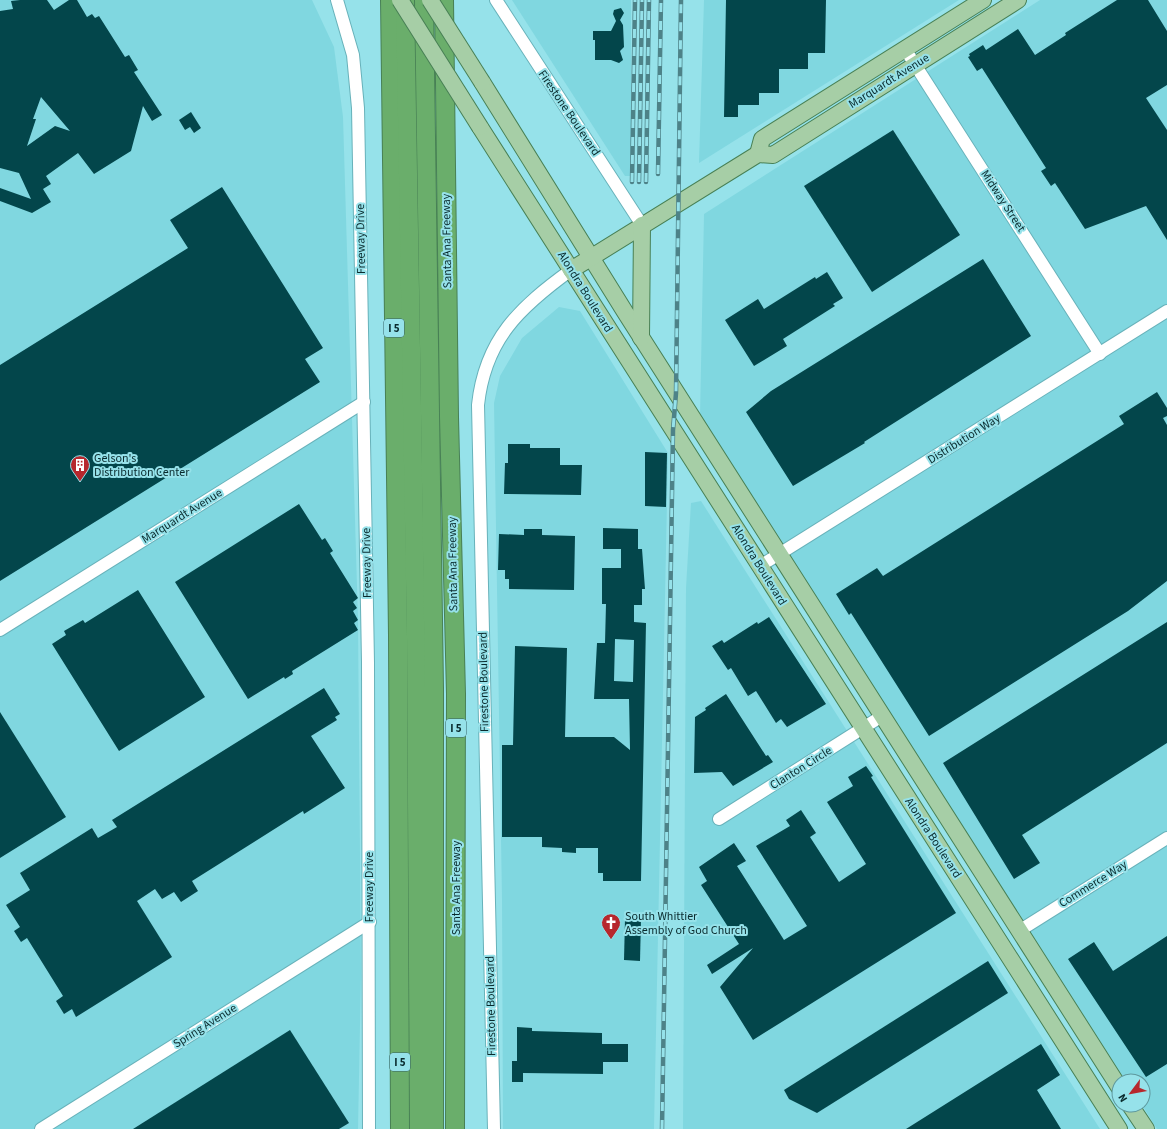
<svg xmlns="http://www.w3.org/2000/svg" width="1167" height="1129" font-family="'Source Sans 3',sans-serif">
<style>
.built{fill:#80d7e0}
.building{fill:#03464b;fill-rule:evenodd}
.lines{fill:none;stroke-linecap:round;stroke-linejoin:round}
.minor-casing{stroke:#68b2ba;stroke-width:14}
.major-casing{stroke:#488055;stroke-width:18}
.highway-casing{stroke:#488055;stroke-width:20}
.minor{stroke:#fff;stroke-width:12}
.major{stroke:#a6cea6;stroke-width:16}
.highway{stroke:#6aae6b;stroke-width:18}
.rail-casing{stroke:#4d8288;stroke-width:4.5}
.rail{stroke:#96e2ea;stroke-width:3;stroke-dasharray:9;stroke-linecap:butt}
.major-bridge-casing{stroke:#488055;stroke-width:18;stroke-linecap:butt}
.major-bridge{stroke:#a6cea6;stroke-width:16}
.labels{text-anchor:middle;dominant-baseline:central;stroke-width:4;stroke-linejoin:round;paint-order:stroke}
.shield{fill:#96e2ea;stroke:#336166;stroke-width:1}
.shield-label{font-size:11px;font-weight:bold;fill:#092a2d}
.street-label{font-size:12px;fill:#092a2d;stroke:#96e2ea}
.poi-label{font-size:12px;fill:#092a2d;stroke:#96e2ea;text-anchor:start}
</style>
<rect width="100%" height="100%" fill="#96e2ea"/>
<g class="built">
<polygon points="0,0 312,0 334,47 343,117 358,620 361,973 358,1129 0,1129"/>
<polygon points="512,0 631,0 631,176 625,176"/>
<polygon points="704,0 959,0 699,163"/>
<polygon points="1040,0 1167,0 1167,1129 1157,1129 1142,1105 1143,1081 1126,1081 700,417 704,214"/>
<polygon points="559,307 580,311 668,453 654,1129 503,1129 502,899 494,403 500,376 522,338"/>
<polygon points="701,501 1100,1129 683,1129 686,588 691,503"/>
</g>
<g class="building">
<path d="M20,0h27l7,10 15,-10h8l10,17 5,-3 3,4 4,-2 26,41 4,-2 9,15 -4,2 28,43 -10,6 -9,-15 -12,45 -37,23 -16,-21 -32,23 5,8 -8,5 8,13 -19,11 -32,-12v-13l31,11 -12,-26 -19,-5v-157l13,-2 -2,-8zM41,97l29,34 -15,-5 -28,20 9,-27h-3z"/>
<polygon points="726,0 826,0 825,53 808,53 808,69 779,69 779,93 759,93 759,105 738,105 738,117 724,117"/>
<polygon points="1117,0 1148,0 1167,31 1167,85 1146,98 1167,130 1167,240 1146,206 1085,229 1055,183 1051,186 1041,171 1046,168 982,68 977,71 968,57 970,56 969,54 983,45 986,50 1018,29 1035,55 1066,35 1065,33"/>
<polygon points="621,8 624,13 620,20 623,25 624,47 620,51 623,60 619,63 611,60 595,60 595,40 593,40 593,31 611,31 616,21 613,14 614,10"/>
<polygon points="191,112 201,128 194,133 190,127 185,130 179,120"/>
<polygon points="893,130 960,235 872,292 804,186"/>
<polygon points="222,187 323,348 305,359 320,382 0,581 0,365 188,248 170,220"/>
<polygon points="983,259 1031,336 864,442 865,443 793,486 746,412 771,391"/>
<polygon points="827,272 843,298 833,304 835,306 783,339 787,346 754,366 725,320 758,299 764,309 815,277 816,279"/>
<polygon points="1157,392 1167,408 1167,416 1163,418 1167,425 1167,581 1128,611 929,736 851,613 849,615 836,594 877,568 883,576 1124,424 1119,416"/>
<polygon points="508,444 530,444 530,448 560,448 560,465 582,465 581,495 504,494 505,463 508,463"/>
<polygon points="645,452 667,453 666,507 645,506"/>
<polygon points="299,504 322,540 325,538 333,551 330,553 358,598 353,602 357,608 353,611 358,620 354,623 358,630 292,671 293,674 285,679 284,677 248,699 175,582"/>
<path d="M603,528l35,1v20h4l3,40h-3v16h-8v17l12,1 -5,258h-38v-8h-5v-25h-22v5l-14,-1v-4l-20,-1v-10h-40v-92h11l2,-99 52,2 -2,89h49l16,13 -1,-51h-35l3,-56h8l1,-39h-4v-36h19v-19h-18zM615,639l19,1 -1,42 -19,-1z"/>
<polygon points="524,529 542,529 542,535 575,536 574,590 509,589 509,579 505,579 505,570 498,570 499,534 524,535"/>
<polygon points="138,590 205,697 119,751 52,644 66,635 64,631 83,620 85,623"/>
<polygon points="769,617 826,704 787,727 781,719 776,723 756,691 748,696 731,668 728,670 712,646 722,640 724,643 757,622 758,624"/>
<polygon points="1167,622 1167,743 1022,835 1040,863 1014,879 943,763"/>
<polygon points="324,688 340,714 335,717 337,720 311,736 345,788 304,814 303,811 192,881 198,891 181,902 174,892 162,899 155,889 137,901 172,957 76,1017 72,1009 64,1014 56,1001 63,996 27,938 21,942 14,931 20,927 6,905 30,890 20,873 92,828 98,838 117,827 112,820"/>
<polygon points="726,694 766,756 768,755 773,762 733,786 722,772 694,773 695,717 706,710 705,708"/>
<polygon points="0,712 66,817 0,858"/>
<polygon points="866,766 873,776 871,777 956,913 753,1040 720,987 753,948 712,974 707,965 739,944 701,885 707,881 699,867 734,843 746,861 737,866 784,940 807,926 756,846 790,826 786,820 801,810 816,833 810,837 839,882 866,864 827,802 853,786 848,777"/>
<polygon points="625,919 641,919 640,961 624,960"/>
<polygon points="1167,936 1167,1064 1146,1077 1068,959 1094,942 1113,971"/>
<polygon points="988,961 1008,993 817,1113 789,1099 784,1090"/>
<polygon points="517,1027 532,1028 532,1031 602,1033 602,1044 628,1044 628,1062 603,1062 603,1074 523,1073 523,1082 512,1082 512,1061 517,1061"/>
<polygon points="290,1030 349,1123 339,1129 133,1129"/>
<polygon points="1041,1044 1060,1075 1037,1090 1061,1129 906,1129"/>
</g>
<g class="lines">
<defs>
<g id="minor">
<polyline points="337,0 353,55 358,108 368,662 369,1129"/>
<polyline points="496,0 642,225"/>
<polyline points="905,49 1100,354"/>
<polyline points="760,566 1167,311"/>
<polyline points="0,630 364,402"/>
<polyline points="719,819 882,716"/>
<polyline points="1019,931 1167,838"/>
<polyline points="41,1129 370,922"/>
<path d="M494,1129l-16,-724c7,-66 42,-98 93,-135"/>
</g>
<g id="major">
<polyline points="482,82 625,312 1119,1087"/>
<polyline points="480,127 1119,1129"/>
<polyline points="758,154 762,139 983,0"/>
<polyline points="571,270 758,154 773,155 1018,0"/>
<polyline points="641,338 642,225"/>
<polyline points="1130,1105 1146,1129"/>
</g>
<g id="highway">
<polyline points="390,0 398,635 400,1129"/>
<polyline points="405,0 416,637 419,1129"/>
<polyline points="424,0 434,688 434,1129"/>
<polyline points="444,0 449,417 456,694 455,1129"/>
</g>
</defs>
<use href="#minor" class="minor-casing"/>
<use href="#major" class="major-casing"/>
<use href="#highway" class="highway-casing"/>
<use href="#minor" class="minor"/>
<use href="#major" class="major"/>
<use href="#highway" class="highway"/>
<defs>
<g id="rail">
<polyline points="658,174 661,0"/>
<polyline points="632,182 635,0"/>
<polyline points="639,182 642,0"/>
<polyline points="646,182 649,0"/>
<polyline points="662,1129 673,430 676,393 681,0"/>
</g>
</defs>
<use href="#rail" class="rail-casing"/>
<use href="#rail" class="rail"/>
<defs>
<g id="major-bridge">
<polyline points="400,0 480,127"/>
<polyline points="430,0 482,82"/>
</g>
</defs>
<use href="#major-bridge" class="major-bridge-casing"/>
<use href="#major-bridge" class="major-bridge"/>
</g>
<defs>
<symbol id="building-pin" viewBox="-11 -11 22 30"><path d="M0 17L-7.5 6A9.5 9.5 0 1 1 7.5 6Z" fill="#b7272d" stroke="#96e2ea"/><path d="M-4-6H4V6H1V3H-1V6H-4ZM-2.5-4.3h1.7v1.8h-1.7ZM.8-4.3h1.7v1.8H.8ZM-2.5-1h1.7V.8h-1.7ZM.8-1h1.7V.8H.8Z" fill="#fff"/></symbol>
<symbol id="church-pin" viewBox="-11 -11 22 30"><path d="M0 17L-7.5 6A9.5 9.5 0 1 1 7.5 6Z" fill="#b7272d" stroke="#96e2ea"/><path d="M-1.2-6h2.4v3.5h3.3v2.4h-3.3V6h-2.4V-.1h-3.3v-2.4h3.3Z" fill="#fff"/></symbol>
</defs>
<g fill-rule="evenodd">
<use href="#building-pin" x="69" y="454" width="22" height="30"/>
<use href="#church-pin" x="600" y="912" width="22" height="30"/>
</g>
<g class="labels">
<g class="shield">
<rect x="384" y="319" width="20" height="18" rx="3"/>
<rect x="446" y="719" width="20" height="18" rx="3"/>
<rect x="390" y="1053" width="20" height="18" rx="3"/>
</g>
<g class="shield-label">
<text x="394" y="328">I 5</text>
<text x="456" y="728">I 5</text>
<text x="400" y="1062">I 5</text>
</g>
<g class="street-label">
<text transform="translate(889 81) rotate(-32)">Marquardt Avenue</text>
<text transform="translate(569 113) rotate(56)">Firestone Boulevard</text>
<text transform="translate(1003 201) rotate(57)">Midway Street</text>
<text transform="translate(361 239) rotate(-91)">Freeway Drive</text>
<text transform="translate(447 241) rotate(-91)">Santa Ana Freeway</text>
<text transform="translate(585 292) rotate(58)">Alondra Boulevard</text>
<text transform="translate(964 439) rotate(-32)">Distribution Way</text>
<text transform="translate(182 516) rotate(-32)">Marquardt Avenue</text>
<text transform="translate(367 563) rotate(-91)">Freeway Drive</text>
<text transform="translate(453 564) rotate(-91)">Santa Ana Freeway</text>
<text transform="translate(759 565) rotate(58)">Alondra Boulevard</text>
<text transform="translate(484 682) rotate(-91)">Firestone Boulevard</text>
<text transform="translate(801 768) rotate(-32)">Clanton Circle</text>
<text transform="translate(933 838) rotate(57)">Alondra Boulevard</text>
<text transform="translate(1093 884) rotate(-32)">Commerce Way</text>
<text transform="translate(369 887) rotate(-90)">Freeway Drive</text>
<text transform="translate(456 888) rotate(-90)">Santa Ana Freeway</text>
<text transform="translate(491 1006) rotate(-91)">Firestone Boulevard</text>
<text transform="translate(205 1026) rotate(-32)">Spring Avenue</text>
</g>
<g class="poi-label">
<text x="94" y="458">Gelson's<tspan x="94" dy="14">Distribution Center</tspan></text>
<text x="625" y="916">South Whittier<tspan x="625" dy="14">Assembly of God Church</tspan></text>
</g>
</g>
<g transform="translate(1131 1093) rotate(238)"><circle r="19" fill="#96e2ea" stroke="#5e989e"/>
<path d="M0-3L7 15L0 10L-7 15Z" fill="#b7272d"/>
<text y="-6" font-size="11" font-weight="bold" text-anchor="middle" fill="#092a2d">N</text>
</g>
</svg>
